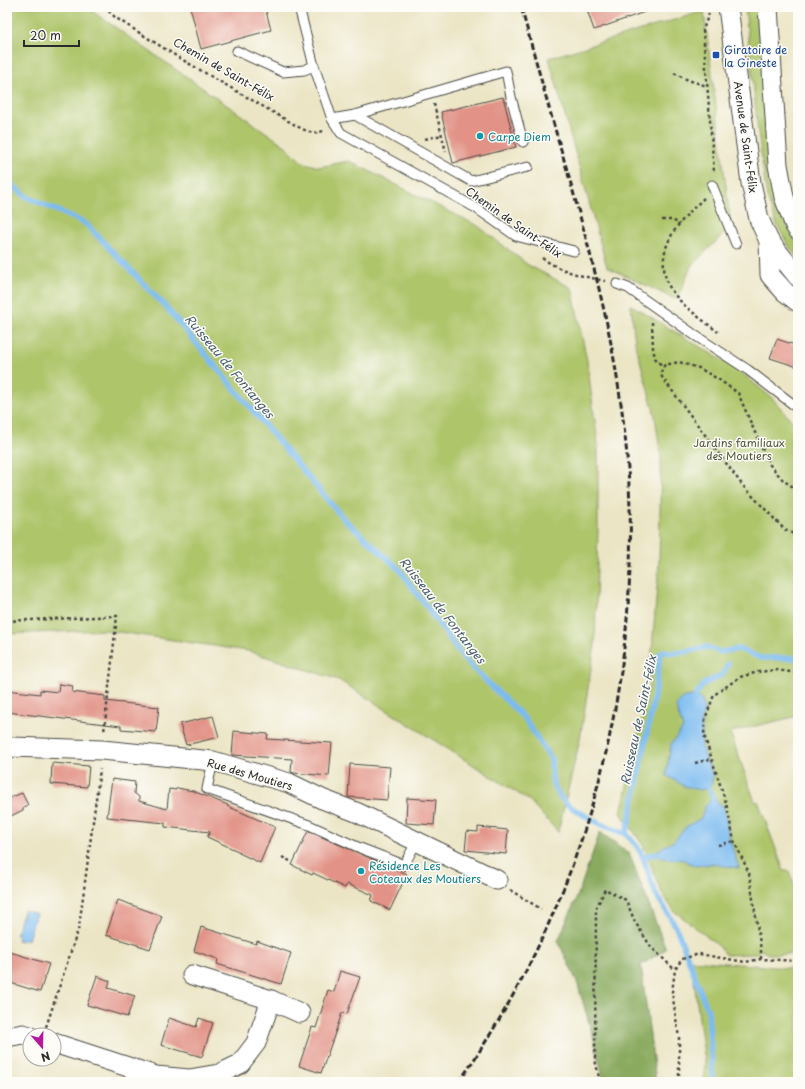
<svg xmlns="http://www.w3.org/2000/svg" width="805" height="1089" font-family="'Playpen Sans',sans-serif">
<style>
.green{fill:#aec56a;stroke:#6c784a}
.forest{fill:#8aaa5e;stroke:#5a6a44}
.water{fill:#7bbbf0;stroke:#53738e}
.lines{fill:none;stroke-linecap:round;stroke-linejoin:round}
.stream{stroke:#7bbbf0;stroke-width:5.5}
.building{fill:#e29286}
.lane-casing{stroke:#484742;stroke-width:11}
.street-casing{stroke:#484742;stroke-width:21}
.path{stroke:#484742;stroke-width:2.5;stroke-dasharray:3 3;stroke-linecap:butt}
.lane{stroke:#fff;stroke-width:9}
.street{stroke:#fff;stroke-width:19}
.rail{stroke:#2b2b2b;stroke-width:3;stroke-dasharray:6 3;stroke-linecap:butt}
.transit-dot{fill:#1a4fb4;stroke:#fdfcf7;stroke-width:1.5}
.culture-dot{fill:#0f9aa8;stroke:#fdfcf7;stroke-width:1.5}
.labels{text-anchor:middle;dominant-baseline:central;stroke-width:3;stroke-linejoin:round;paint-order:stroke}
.transit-label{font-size:11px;fill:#164399;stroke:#fdfcf7;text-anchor:start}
.street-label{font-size:11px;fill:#2b2b2b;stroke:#fdfcf7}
.culture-label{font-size:11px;fill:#0d838f;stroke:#fdfcf7;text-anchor:start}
.park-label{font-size:11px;fill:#52593e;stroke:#fdfcf7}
.water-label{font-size:12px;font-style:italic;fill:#475d70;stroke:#fdfcf7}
</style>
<rect width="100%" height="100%" fill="#fdfcf7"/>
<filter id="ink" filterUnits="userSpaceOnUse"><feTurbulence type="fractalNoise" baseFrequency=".025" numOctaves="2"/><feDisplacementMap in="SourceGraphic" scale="8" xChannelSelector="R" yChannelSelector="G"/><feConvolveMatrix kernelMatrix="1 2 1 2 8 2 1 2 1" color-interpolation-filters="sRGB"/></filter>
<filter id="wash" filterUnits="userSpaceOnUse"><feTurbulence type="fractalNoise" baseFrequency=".012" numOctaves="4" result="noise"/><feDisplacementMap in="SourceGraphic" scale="16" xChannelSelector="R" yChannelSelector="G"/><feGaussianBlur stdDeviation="0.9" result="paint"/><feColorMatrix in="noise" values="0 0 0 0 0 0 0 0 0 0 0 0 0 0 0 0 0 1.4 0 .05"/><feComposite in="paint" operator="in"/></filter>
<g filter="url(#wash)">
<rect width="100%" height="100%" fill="#ebe5c5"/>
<g class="green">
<polygon points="7,7 86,7 287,147 302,162 319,167 349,161 478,226 528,265 572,288 587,361 598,445 598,527 595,644 580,739 558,832 530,801 339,680 248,651 105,630 7,634"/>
<polygon points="745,7 758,7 769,147 790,233 798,246 798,259 790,248 777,225 767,197 758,132"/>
<polygon points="704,11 731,227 691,266 677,300 607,267 549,58"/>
<polygon points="631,305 738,370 772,398 798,428 798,716 730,732 755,802 758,801 784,871 789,871 798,896 798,954 768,954 761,950 755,954 726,955 719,946 674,911 662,893 643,845 621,813 649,686 659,563 661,458 655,416 635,342"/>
<polygon points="691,960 798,969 798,1082 704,1082 705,1062"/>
</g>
<polygon class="forest" points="600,832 629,853 666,949 641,965 656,1082 604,1082 595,1043 577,982 558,941 577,897"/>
<g class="water">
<polygon points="696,695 702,700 704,711 702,719 702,749 713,775 712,782 709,788 700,790 684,786 666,775 671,744 683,728 676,707 682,698"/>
<polygon points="713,798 724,807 730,840 739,868 711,864 695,866 684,860 661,858 656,854 659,849 674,841 686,827 701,818 705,806"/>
<polygon points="24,910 36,914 28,940 24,938 22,941 17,940 18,936 16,935"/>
</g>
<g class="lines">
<g class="stream">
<polyline points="7,181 27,197 85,223 166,307 342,517 400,570 465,660 525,719 551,759 552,778 554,787 561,798 568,805 577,811 600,824 626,834 637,846 643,857 656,895 664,907 676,927 708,1011 713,1082"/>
<polyline points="696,695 704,684 722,675 728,664"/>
<polyline points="709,788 713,798"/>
<path d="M626,834c7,-26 11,-53 17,-80 6,-33 14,-66 17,-100l4,-3 7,2 13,-1 22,-5 15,5 18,-3 22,9h37"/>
<polyline points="643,857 656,854"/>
</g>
</g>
<g id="blocks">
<g class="building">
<polygon points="190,7 265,7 271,30 201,49"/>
<polygon points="586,7 652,7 653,9 594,30"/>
<polygon points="503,97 516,147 453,163 441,112"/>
<polygon points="777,339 798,346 798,367 770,358"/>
<polygon points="59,684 73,686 72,692 105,696 105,701 159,707 156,732 121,729 121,726 7,712 7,690 40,694 40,690 58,692"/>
<polygon points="213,716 219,737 186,745 180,724"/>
<polygon points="234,731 268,734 267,739 332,743 329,776 294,773 291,772 292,759 232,755"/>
<polygon points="52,763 89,766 87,787 51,784"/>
<polygon points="350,764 390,767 387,800 348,797"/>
<polygon points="112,779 135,782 134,793 139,797 139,801 167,809 169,789 176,790 177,788 193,791 228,805 227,806 275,827 260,863 239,853 240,852 207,837 210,832 165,827 165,823 107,817"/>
<polygon points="22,793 28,805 23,808 23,810 7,818 7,799"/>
<polygon points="407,798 436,800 434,825 406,823"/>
<polygon points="478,827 508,830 506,854 465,850 467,831 478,832"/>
<polygon points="308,831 407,874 390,910 371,901 373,895 347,884 345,888 313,873 312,875 292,865"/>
<polygon points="118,900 162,916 150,949 106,935"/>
<polygon points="201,927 256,944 257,941 291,953 281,984 217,964 218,959 194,951"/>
<polygon points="7,951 49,964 40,992 7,982"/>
<polygon points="340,971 360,977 347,1014 342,1013 321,1073 299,1066 312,1027 316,1028 328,990 334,992"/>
<polygon points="97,976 110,981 108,988 135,996 127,1017 87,1005"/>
<polygon points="169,1018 196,1027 199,1018 213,1023 202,1057 161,1045"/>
</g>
</g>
</g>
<g filter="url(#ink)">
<use href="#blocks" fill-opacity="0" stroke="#484742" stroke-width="1"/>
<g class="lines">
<defs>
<g id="lane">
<polyline points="299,7 314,66 332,119 341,133 476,208 516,236 574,251"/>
<polyline points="237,51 283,72 304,70 314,66"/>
<polyline points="355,115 471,181 528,167"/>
<polyline points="332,119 355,115 506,71 511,97 523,142"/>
<polyline points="712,185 736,244"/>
<polyline points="617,284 628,288 696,336 748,370 798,408"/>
<polyline points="213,761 207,789 309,825 360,848 404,865 417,841"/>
</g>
<g id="street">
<polyline points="728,7 751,183 759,219 769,241 798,277"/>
<polyline points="768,7 778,165 784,197 795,226 798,230"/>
<polyline points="769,241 770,275 785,292 798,302"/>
<polyline points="7,748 11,747 102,750 213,761 289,783 322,799 356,812 497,880"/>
<polyline points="192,975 271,1000 300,1013"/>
<polyline points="7,1037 23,1034 30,1036"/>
<polyline points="54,1043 156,1076 189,1079 219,1074 240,1064 256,1043 271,1000"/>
</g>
</defs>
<use href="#lane" class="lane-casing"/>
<use href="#street" class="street-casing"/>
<g class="path">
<polyline points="104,7 116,18 181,59 302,129 313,133 324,131"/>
<polyline points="709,13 703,30 714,172"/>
<polyline points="674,73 688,80 707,86"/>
<polyline points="434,104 446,152"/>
<polyline points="425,139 442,135"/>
<path d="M704,198c-20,19 -43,41 -40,70 1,9 3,16 8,23 11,16 31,29 46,41"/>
<polyline points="662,220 672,220 680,224"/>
<path d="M542,258c20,14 40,18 63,23"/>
<polyline points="652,322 653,348 655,358 663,367"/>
<polyline points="798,490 784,481 770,465 759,442 738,393 718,379 699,368 679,362 665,365 663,367 661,373 662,377 743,486 785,530 798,536"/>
<polyline points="7,621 117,616 104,732"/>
<polyline points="695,763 711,759"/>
<polyline points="718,845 734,841"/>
<polyline points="282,857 290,861"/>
<polyline points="510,890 541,909"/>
<polyline points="761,959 761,950 749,873 734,841 726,803 704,735 705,719 714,695 740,677 758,672 776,670 798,673"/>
<polyline points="46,1027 79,927 100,769"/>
<polyline points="600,1082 595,1059 596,909 605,889 626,900 635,922 651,947 675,970"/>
<polyline points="679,1082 679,1038 672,992 675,970 682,959 699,954 745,962 761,959 798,961"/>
</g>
<use href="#lane" class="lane"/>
<use href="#street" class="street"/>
<path class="rail" d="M459,1082c27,-39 51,-79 72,-121 89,-178 119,-381 87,-577 -11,-73 -31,-143 -51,-214 -16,-54 -31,-109 -46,-163"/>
</g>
</g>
<rect class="transit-dot" x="712" y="51" width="8" height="8" rx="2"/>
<g class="culture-dot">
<circle cx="480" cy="136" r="4"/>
<circle cx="361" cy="871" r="4"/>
</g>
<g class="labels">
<g class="transit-label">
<text x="724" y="49">Giratoire de<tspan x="724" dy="13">la Gineste</tspan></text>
</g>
<g class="street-label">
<text transform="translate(224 69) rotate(30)">Chemin de Saint-Félix</text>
<text transform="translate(746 137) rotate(82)">Avenue de Saint-Félix</text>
<text transform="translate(514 222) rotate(35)">Chemin de Saint-Félix</text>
<text transform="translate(250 774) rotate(16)">Rue des Moutiers</text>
</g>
<g class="culture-label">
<text x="488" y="136">Carpe Diem</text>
<text x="369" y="865">Résidence Les<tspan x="369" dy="13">Coteaux des Moutiers</tspan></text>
</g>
<g class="park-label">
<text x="739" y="442">Jardins familiaux<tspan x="739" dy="13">des Moutiers</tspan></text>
</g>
<g class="water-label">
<text transform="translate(230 366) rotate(50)">Ruisseau de Fontanges</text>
<text transform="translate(443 610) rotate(52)">Ruisseau de Fontanges</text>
<text transform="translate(638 720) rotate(-78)">Ruisseau de Saint-Félix</text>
</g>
</g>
<rect width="805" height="1089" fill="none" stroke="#fdfcf7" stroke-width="24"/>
<g transform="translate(42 1047) rotate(160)"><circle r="19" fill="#fdfcf7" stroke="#a9a8a5"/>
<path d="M0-3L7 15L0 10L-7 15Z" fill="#b5179e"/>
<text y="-6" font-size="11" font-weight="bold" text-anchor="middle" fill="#2b2b2b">N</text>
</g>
<path d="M24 40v6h55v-6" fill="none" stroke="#2b2b2b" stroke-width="2"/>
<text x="30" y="40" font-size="12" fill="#2b2b2b" stroke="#fdfcf7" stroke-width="3" paint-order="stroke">20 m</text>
</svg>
